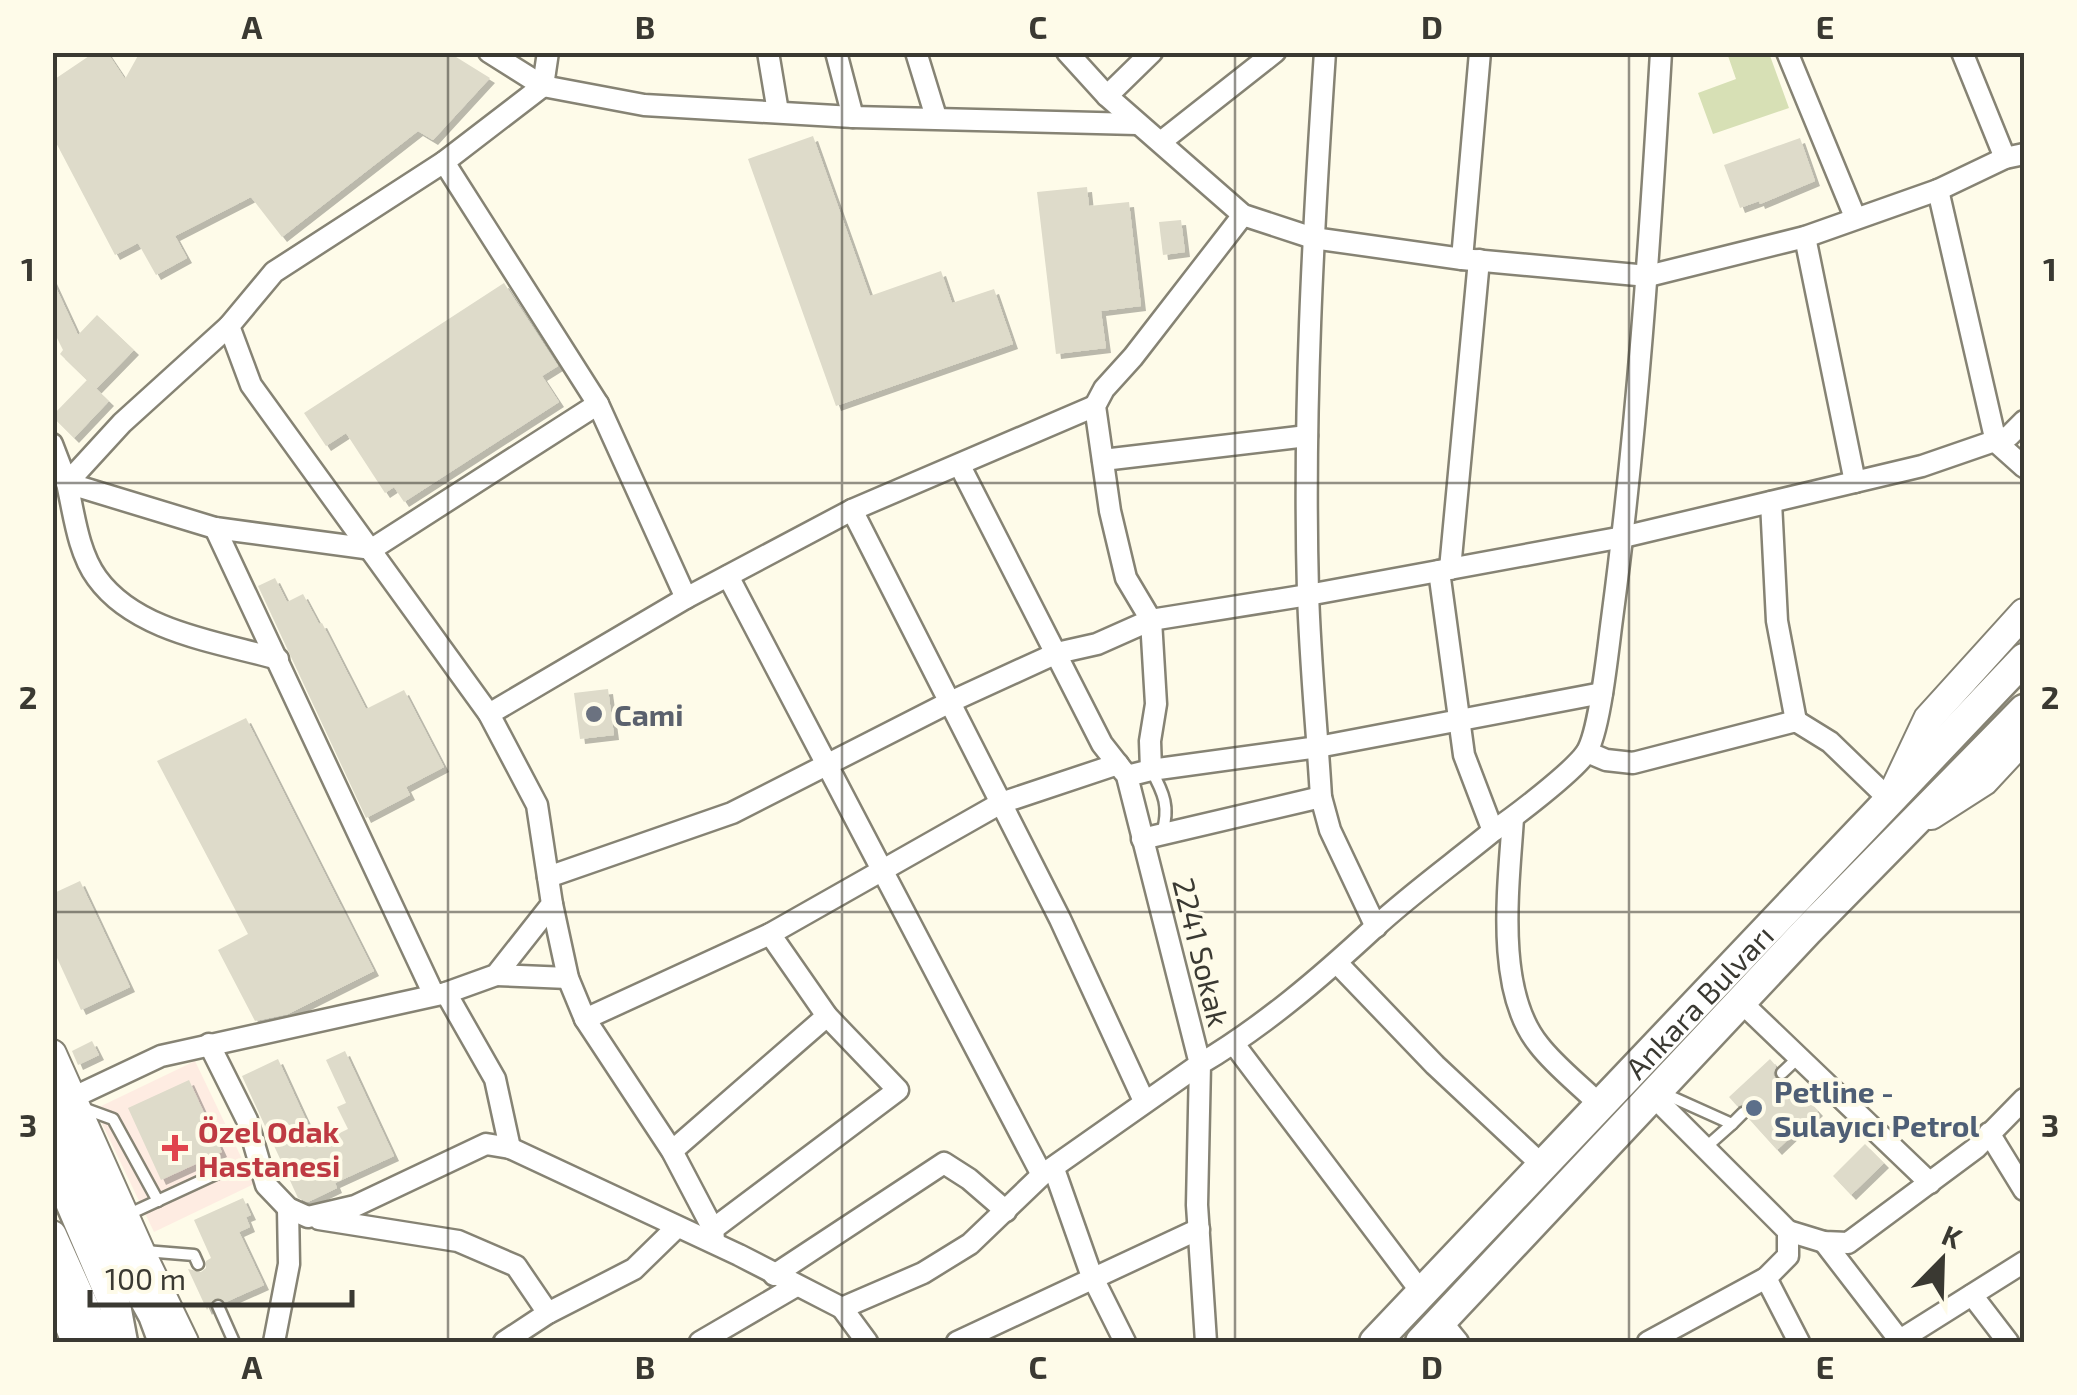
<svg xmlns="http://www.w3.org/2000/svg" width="2077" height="1395" font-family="'Exo 2',sans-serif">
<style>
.medical{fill:#feece2}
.green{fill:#d7e0b5}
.building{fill:#dedbca;filter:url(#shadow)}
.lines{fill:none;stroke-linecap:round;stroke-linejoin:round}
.service-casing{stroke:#868374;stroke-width:15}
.minor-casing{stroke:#868374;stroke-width:25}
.secondary-casing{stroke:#868374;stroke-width:32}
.primary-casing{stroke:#868374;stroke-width:35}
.service{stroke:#fff;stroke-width:10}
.minor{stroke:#fff;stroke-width:20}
.secondary{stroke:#fff;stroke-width:28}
.primary{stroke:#fff;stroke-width:30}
.grid{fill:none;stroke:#3a3932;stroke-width:2.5;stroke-opacity:0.55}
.worship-dot{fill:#6b7280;stroke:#fefbe9;stroke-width:4}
.service-dot{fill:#5c6f8a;stroke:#fefbe9;stroke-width:4}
.health-dot{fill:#e0444e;stroke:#fefbe9;stroke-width:4}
.labels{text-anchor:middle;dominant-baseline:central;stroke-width:8;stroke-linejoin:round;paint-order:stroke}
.worship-label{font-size:30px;font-weight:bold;fill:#5b616d;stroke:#fefbe9;text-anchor:start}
.street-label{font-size:30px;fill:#3a3932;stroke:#fefbe9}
.service-label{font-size:30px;font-weight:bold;fill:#4e5e75;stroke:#fefbe9;text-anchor:start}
.health-label{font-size:30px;font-weight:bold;fill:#be3a42;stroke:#fefbe9;text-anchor:start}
.neatline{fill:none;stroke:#3a3932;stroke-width:4}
.grid-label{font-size:32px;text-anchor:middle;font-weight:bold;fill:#3a3932}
</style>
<defs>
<filter id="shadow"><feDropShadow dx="5" dy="5" stdDeviation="0" flood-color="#0004"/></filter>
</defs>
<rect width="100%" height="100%" fill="#fefbe9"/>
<polygon class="medical" points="195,1061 254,1184 154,1232 95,1109"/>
<polygon class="green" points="1727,53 1769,53 1789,108 1713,134 1698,93 1736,79"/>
<g class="building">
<polygon points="95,52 107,52 125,79 140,52 448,52 490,78 433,140 418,131 282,237 251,197 175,236 187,258 156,275 138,243 115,255 52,135 52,81"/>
<polygon points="813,136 870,296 941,271 952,303 994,289 1013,344 836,406 748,159"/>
<polygon points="1800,138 1815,181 1760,204 1759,201 1740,208 1724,165"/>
<polygon points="1087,187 1089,206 1129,202 1141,306 1101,311 1106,348 1056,354 1037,192"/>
<polygon points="1181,220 1185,252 1163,255 1159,222"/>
<polygon points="52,279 78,335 97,315 134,350 96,389 60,354 63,350 52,328"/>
<polygon points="504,283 558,366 542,376 559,402 404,502 394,487 385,493 346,433 326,446 304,413"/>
<polygon points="87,380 109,401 74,438 52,416"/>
<polygon points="275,578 287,602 303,594 319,624 322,623 366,709 404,690 444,767 406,787 410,795 366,818 258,586"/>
<polygon points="608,689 614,735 580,739 574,693"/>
<polygon points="246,718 374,971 288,1014 255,1021 218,950 248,934 157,761"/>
<polygon points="80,881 130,987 81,1010 52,947 52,894"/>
<polygon points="92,1041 99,1055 78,1065 72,1051"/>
<polygon points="345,1051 394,1156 335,1183 337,1188 308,1202 298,1198 242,1076 278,1059 317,1144 348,1129 337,1107 346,1103 326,1060"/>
<polygon points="1770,1059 1776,1066 1773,1074 1776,1080 1788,1079 1818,1111 1777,1150 1749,1119 1750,1108 1744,1104 1737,1106 1729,1097"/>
<polygon points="189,1080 222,1152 161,1180 128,1108"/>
<polygon points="1865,1144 1884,1163 1851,1195 1833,1176"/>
<polygon points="243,1198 251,1215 246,1217 250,1227 239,1232 264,1285 226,1302 215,1298 207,1310 188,1269 201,1272 206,1268 206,1261 211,1258 194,1220"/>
</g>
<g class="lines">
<defs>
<g id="service">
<path d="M1151,770c13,23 19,38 11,63"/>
<polyline points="1782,1073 1799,1057"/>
<polyline points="1663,1093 1732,1124 1743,1113"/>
<polyline points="80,1107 113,1119 158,1201"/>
<polyline points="1705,1148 1732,1124"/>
<polyline points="127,1215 231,1167"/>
<polyline points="145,1251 194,1255 198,1264"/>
<polyline points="218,1306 234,1342"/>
</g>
<g id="minor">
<polyline points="489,52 543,86 644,105 853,117 1137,124"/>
<polyline points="768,52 778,112"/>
<polyline points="836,52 853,117"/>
<polyline points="916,52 936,117"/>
<polyline points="1067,52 1107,96 1243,215 1313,238 1462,259 1648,276 1805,237 1938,190 2005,158 2024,154"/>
<path d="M1325,52c-12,180 -22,360 -17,540 2,69 9,137 13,205l9,33 46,97"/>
<polyline points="1787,52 1855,217"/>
<polyline points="1962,52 2005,158"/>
<polyline points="1107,96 1152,52"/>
<polyline points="1162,141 1275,52"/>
<polyline points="444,162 598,404 686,598"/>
<polyline points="1938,190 1996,442 2024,467"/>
<polyline points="1243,215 1133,357 1104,389 1095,406 1110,511 1126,578 1151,620 1308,595 1623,537 1922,466 2009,436 2024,421"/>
<polyline points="1805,237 1855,482"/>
<polyline points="1462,259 1480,52"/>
<polyline points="52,444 67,483 122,423 229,326"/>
<polyline points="1103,460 1307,436"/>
<polyline points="960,466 1102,744 1124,772"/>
<polyline points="1771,502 1777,621 1796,721"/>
<polyline points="852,510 1060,919 1144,1101"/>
<polyline points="215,528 434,995"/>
<polyline points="1450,569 1479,260"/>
<polyline points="1439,571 1464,755 1493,831"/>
<polyline points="728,576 1042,1175"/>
<path d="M278,659c-60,-17 -142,-27 -181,-81 -19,-26 -23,-64 -30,-95l148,45 157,21 226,-145"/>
<polyline points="489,714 686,598 852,510 1095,406"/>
<polyline points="1587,752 1606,760 1633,763 1796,721 1830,742 1890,800"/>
<polyline points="1151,770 1318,747 1602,693"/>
<path d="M1513,818c-4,66 -19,172 26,227 17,22 41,40 61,60"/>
<polyline points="1142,839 1321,797"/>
<polyline points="552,904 568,978 585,1019 672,1151 713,1229 714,1240"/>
<polyline points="1338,964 1435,1065 1542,1165"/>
<polyline points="496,975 568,978"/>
<polyline points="446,993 495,1079 510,1148"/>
<polyline points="1741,1002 1930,1183"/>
<polyline points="585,1019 770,934"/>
<polyline points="209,1044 247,1120 266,1185 288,1208 308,1217 355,1206 486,1144 510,1148 739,1255 842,1308 923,1273 970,1244 1042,1175 1200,1064 1127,776 1151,770 1150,741 1156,704 1151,620 1097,644 1057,653 950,702 732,813 548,877"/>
<polyline points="1234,1044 1422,1293"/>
<polyline points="72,1098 161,1056 446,993 496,975 552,904 537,805 489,714 251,385 229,326 274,272 444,162 543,86 548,52"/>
<polyline points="1989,1133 2024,1190"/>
<polyline points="672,1151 827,1016"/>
<polyline points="1054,1169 1091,1274 1125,1342"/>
<polyline points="319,1219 458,1241 516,1266 548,1313"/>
<polyline points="713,1229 898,1090 827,1016 770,934 1001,803 1118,764"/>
<polyline points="1788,1231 1824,1242 1848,1243 1976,1148 2024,1099"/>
<polyline points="1824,1242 1901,1342"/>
<polyline points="774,1275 944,1163 969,1179 1006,1211"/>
<polyline points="1766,1278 1799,1342"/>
<polyline points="1972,1295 2008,1342"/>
<polyline points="842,1308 867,1342"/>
<polyline points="1441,1321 1458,1342"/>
<polyline points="1900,1340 2024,1262"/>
<polyline points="274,1342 289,1264 288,1208"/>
<polyline points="504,1342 548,1313 634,1269 677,1227"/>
<polyline points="700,1342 796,1286"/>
<polyline points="957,1342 1199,1229"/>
<path d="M1206,1342l-9,-137 3,-141c64,-38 120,-86 174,-136 38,-35 80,-65 119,-97 20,-13 80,-59 93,-78 14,-21 22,-105 26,-134 25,-188 38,-377 49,-567"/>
<polyline points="1648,1342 1766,1278 1788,1256 1788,1231 1653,1096"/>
</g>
<g id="secondary">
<polyline points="1894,791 1928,719 2024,613"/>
<polyline points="1931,815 1984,781 2024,738"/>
<polyline points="52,1054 140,1251 184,1342"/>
<polyline points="52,1235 100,1342"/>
<polyline points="52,1281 76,1342"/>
</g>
<g id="primary">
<polyline points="52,1105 133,1277 154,1315 164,1342"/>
<polyline points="52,1158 115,1305 122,1342"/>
<path id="s1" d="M1375,1342l649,-683"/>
<polyline points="1421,1342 1807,931 2024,710"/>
</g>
</defs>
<use href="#service" class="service-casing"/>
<use href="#minor" class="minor-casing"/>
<use href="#secondary" class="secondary-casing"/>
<use href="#primary" class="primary-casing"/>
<use href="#service" class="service"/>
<use href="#minor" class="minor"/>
<use href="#secondary" class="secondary"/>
<use href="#primary" class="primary"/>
</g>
<path class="grid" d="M448,52v1290M842,52v1290M1235,52v1290M1629,52v1290M52,483h1972M52,912h1972"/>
<circle class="worship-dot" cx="594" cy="714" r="10"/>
<circle class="service-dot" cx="1754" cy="1108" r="10"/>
<path class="health-dot" d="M170 1133h10v10h10v10h-10v10h-10v-10h-10v-10h10z"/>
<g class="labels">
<g class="worship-label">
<text x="614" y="714">Cami</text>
</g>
<g class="street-label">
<text transform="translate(1202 952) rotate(76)">2241 Sokak</text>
<text stroke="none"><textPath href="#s1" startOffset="470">Ankara Bulvarı</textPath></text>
</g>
<g class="service-label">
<text x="1774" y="1091">Petline -<tspan x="1774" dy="34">Sulayıcı Petrol</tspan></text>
</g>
<g class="health-label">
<text x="198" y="1131">Özel Odak<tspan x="198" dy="34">Hastanesi</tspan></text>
</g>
</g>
<rect width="2077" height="1395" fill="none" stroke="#fefbe9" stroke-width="110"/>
<g transform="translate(1942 1260) rotate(23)" stroke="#fefbe9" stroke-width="8" paint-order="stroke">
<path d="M0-8L18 38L0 25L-18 38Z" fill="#3a3932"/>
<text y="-15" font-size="28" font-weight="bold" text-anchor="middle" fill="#3a3932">K</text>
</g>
<path d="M90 1290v15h262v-15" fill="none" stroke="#3a3932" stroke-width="5"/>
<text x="105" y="1290" font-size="30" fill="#3a3932" stroke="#fefbe9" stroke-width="8" paint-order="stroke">100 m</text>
<rect x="55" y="55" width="1967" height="1285" class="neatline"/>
<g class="grid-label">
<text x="252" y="39">A</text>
<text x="645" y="39">B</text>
<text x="1038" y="39">C</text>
<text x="1432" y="39">D</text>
<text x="1825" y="39">E</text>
<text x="28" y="281">1</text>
<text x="2050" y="281">1</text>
<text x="28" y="709">2</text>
<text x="2050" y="709">2</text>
<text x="28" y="1137">3</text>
<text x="2050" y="1137">3</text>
<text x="252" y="1379">A</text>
<text x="645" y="1379">B</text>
<text x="1038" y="1379">C</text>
<text x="1432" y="1379">D</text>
<text x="1825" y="1379">E</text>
</g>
</svg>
